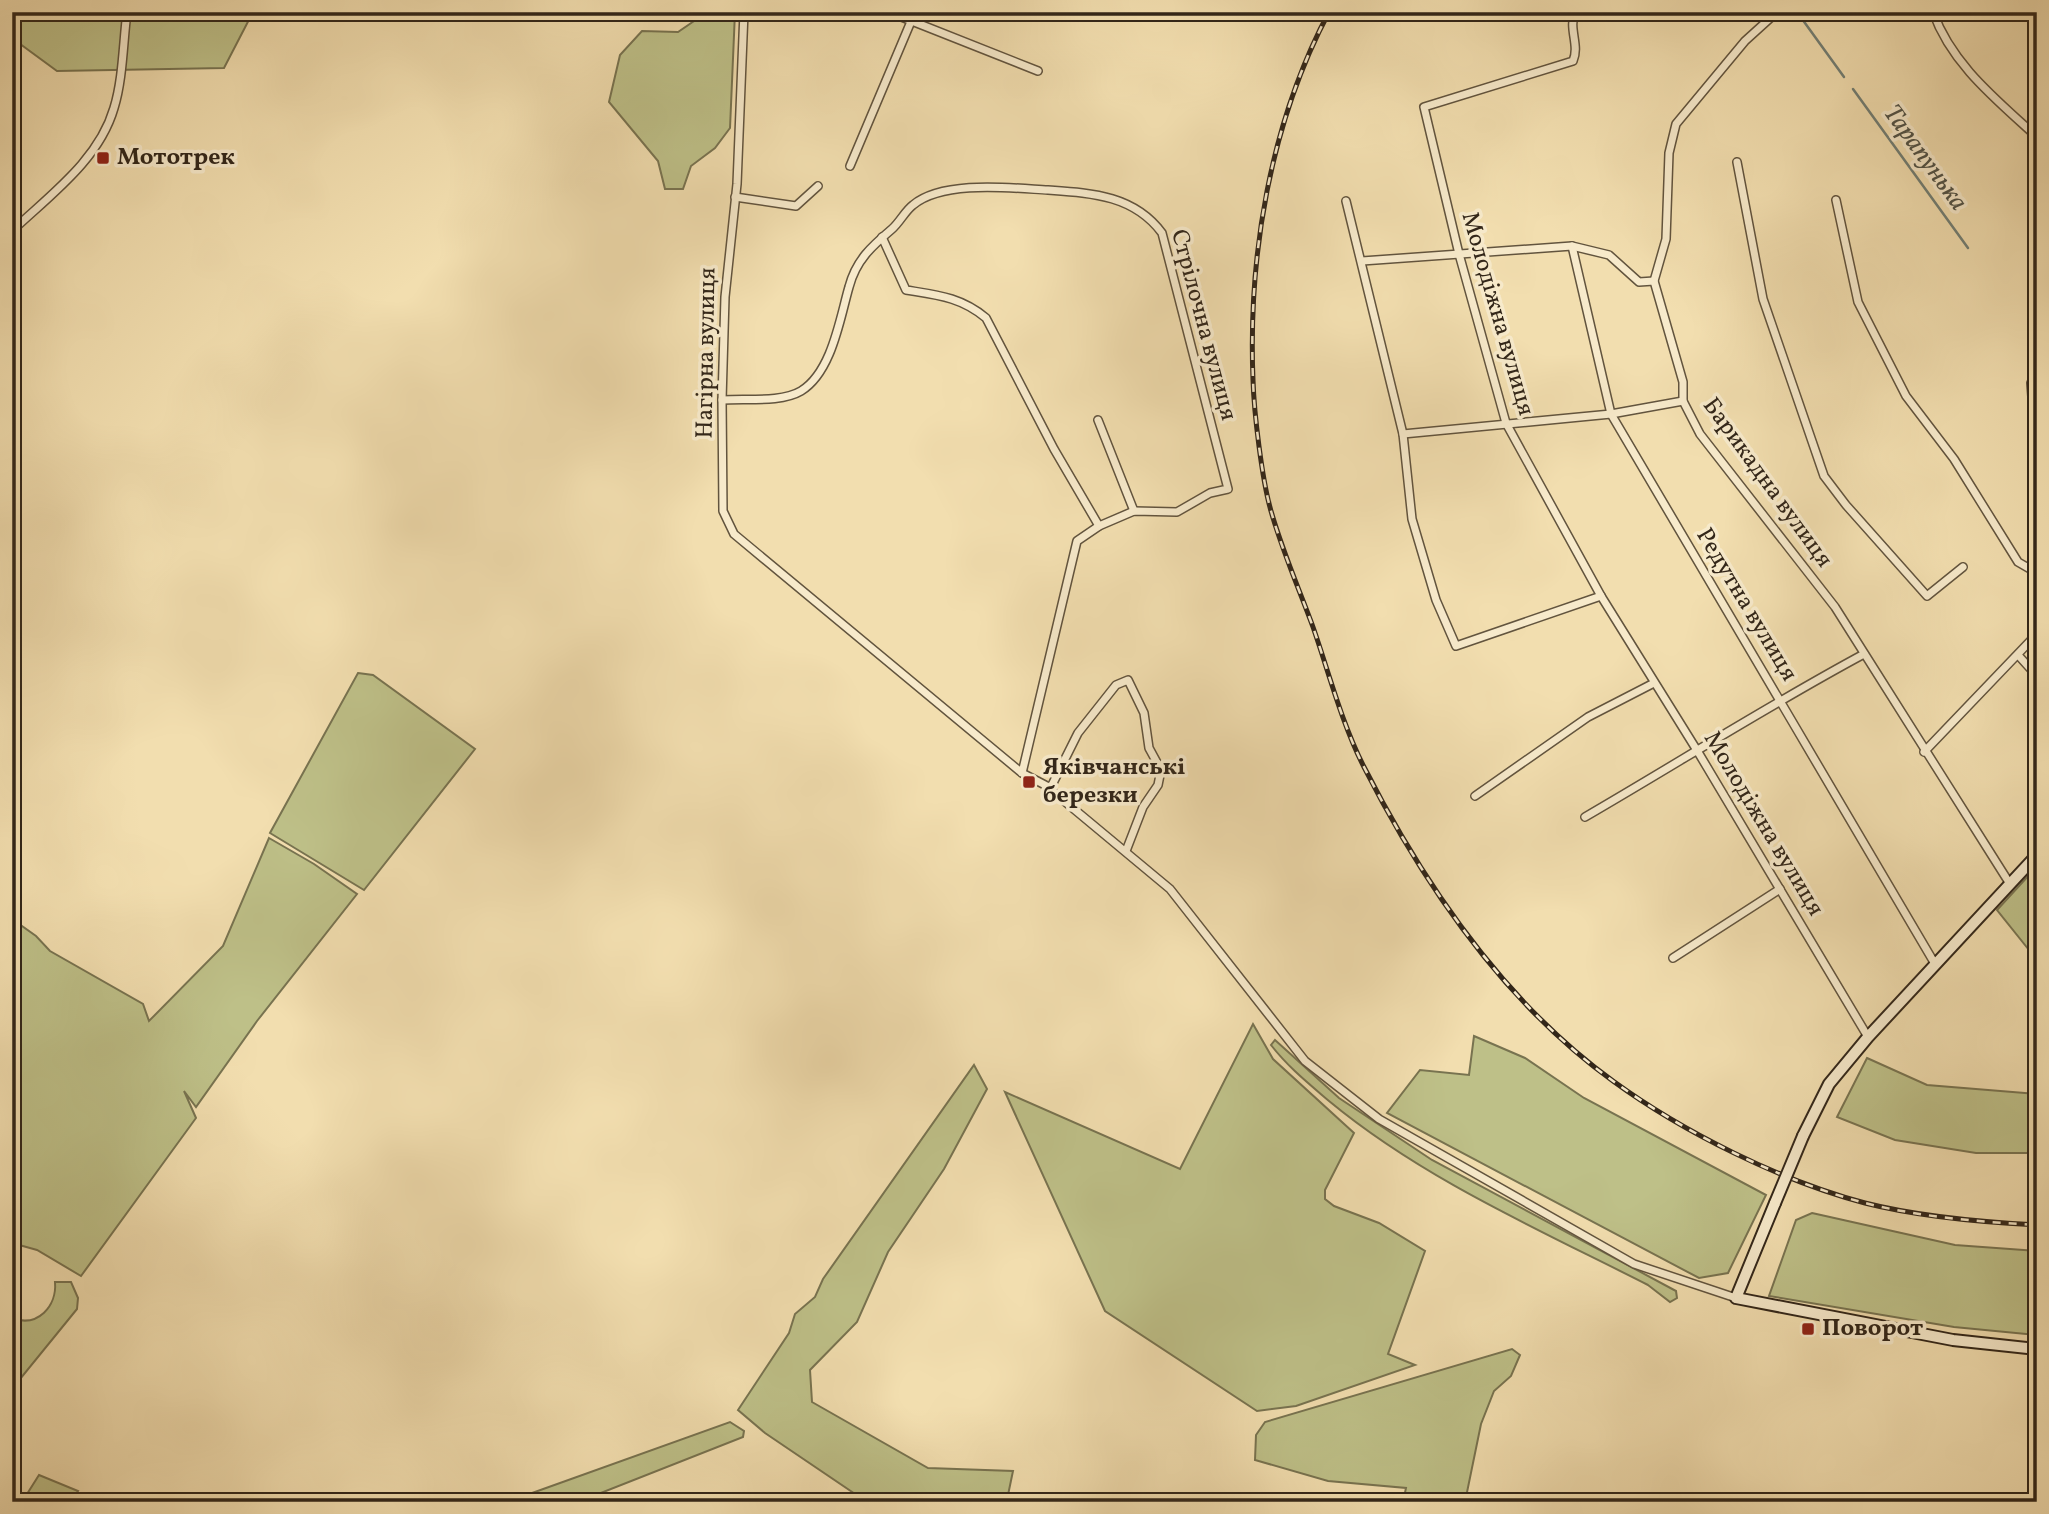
<svg xmlns="http://www.w3.org/2000/svg" width="2049" height="1514" font-family="Vollkorn,serif">
<style>
.green{fill:#bec088;stroke:#787350;stroke-width:2}
.lines{fill:none;stroke-linecap:round;stroke-linejoin:round}
.stream{stroke:#727f75;stroke-width:2.5}
.street-casing{stroke:#62543e;stroke-width:10}
.secondary-casing{stroke:#322619;stroke-width:14}
.street{stroke:#f7eacb;stroke-width:7}
.secondary{stroke:#f7eacb;stroke-width:10}
.rail-casing{stroke:#322619;stroke-width:5}
.rail{stroke:#f7eacb;stroke-width:2.5;stroke-dasharray:8;stroke-linecap:butt}
.secondary-bridge-casing{stroke:#322619;stroke-width:14;stroke-linecap:butt}
.secondary-bridge{stroke:#f7eacb;stroke-width:10}
.poi-dot{fill:#8f2418;stroke:#f7eacb;stroke-width:2.5}
.labels{text-anchor:middle;dominant-baseline:central;stroke-width:7;stroke-linejoin:round;paint-order:stroke}
.poi-label{font-size:24px;font-weight:bold;fill:#322619;stroke:#f7eacb;text-anchor:start}
.street-label{font-size:24px;fill:#322619;stroke:#f7eacb}
.water-label{font-size:26px;font-style:italic;fill:#525347;stroke:#f7eacb}
</style>
<rect width="100%" height="100%" fill="#f2deaf"/>
<filter id="stains"><feTurbulence type="fractalNoise" baseFrequency=".00286" numOctaves="4"/><feColorMatrix values="0 0 0 0 .2 0 0 0 0 .09 0 0 0 0 .02 0 0 0 .5 -.17"/></filter>
<radialGradient id="worn" r=".72"><stop offset=".6" stop-color="#630" stop-opacity="0"/><stop offset="1" stop-color="#630" stop-opacity=".3"/></radialGradient>
<g class="green">
<polygon points="12,12 253,12 224,68 57,71 12,38"/>
<polygon points="693,12 735,12 730,128 715,148 691,166 683,189 665,189 658,161 609,102 620,55 642,31 678,32 697,19"/>
<polygon points="358,673 373,675 475,749 364,890 270,833"/>
<polygon points="269,838 314,864 357,894 257,1021 196,1107 184,1091 196,1118 81,1276 37,1250 12,1243 12,919 36,936 50,951 143,1004 149,1021 223,946"/>
<polygon points="2030,874 2037,882 2037,960 1997,910"/>
<polygon points="1253,1024 1273,1059 1354,1133 1325,1190 1325,1199 1334,1206 1379,1223 1425,1251 1388,1354 1415,1365 1296,1406 1257,1411 1105,1311 1005,1092 1180,1169"/>
<polygon points="1474,1036 1525,1058 1584,1098 1766,1195 1728,1273 1699,1278 1387,1113 1420,1070 1469,1075"/>
<path d="M1275,1040l64,58 93,62 244,131 1,7 -7,4 -22,-17c-108,-55 -225,-106 -319,-184 -21,-18 -41,-34 -58,-56z"/>
<polygon points="1867,1058 1927,1085 2037,1094 2037,1153 1976,1153 1895,1140 1837,1117"/>
<polygon points="974,1065 987,1089 944,1169 888,1252 857,1322 810,1370 812,1402 928,1468 1013,1471 1008,1495 1020,1502 867,1502 765,1433 738,1410 789,1333 795,1314 815,1297 823,1279"/>
<polygon points="1812,1213 1955,1245 2037,1251 2037,1335 1954,1327 1769,1296 1796,1220"/>
<path d="M55,1282h16l7,16 -1,11 -65,80v-71c26,10 45,-12 43,-36z"/>
<polygon points="1512,1349 1520,1355 1511,1376 1494,1391 1481,1424 1465,1502 1403,1502 1406,1488 1328,1481 1255,1460 1256,1435 1265,1422"/>
<polygon points="730,1422 744,1431 743,1437 578,1502 507,1502"/>
<polygon points="39,1475 78,1491 71,1502 22,1502"/>
</g>
<g class="lines">
<g class="stream">
<polyline points="1797,12 1844,77"/>
<polyline points="1853,89 1968,248"/>
</g>
<defs>
<g id="street">
<polyline points="744,12 737,184 725,297 722,400 723,511 734,534 1022,773 1045,785 1170,889 1305,1061 1379,1119 1634,1264 1736,1298"/>
<polyline points="889,12 1038,71"/>
<path d="M1575,12c-7,17 5,33 -2,49l-149,46 35,147 47,169 95,173 97,156 170,285"/>
<polyline points="1777,12 1745,41 1676,124 1669,153 1666,239 1654,281 1683,382 1683,401 1700,434 1835,607 2010,884"/>
<path d="M1933,12c19,53 64,88 104,125"/>
<polyline points="1737,162 1763,299 1824,476 1846,505 1927,596 1963,567"/>
<polyline points="850,166 915,12"/>
<polyline points="735,197 796,206 818,186"/>
<polyline points="1836,200 1858,302 1906,396 1954,459 2018,562 2037,573"/>
<polyline points="1346,201 1403,434 1412,519 1436,600 1456,646 1601,596"/>
<path d="M12,231c38,-36 87,-71 102,-123 9,-29 9,-65 13,-96"/>
<path d="M882,237l24,53c31,5 55,7 80,28l68,131 45,77"/>
<polyline points="1572,246 1611,414 1935,964"/>
<polyline points="1362,261 1572,246 1609,255 1639,282 1654,281"/>
<path d="M722,400c22,-2 59,3 79,-9 31,-19 39,-73 48,-104 7,-27 23,-41 43,-58 8,-7 13,-18 21,-24 30,-25 98,-17 135,-15 43,3 86,5 114,43l66,256 -18,4 -33,19 -43,-1 -35,15 -22,15 -55,232"/>
<polyline points="1098,420 1134,511"/>
<polyline points="2034,424 2031,383 2037,370"/>
<polyline points="1403,434 1611,414 1683,401"/>
<polyline points="2018,655 2037,676"/>
<polyline points="1924,752 2037,634"/>
<polyline points="1050,789 1078,733 1116,685 1128,680 1144,713 1149,748 1161,770 1158,785 1143,807 1126,851"/>
<polyline points="1475,796 1588,717 1654,683"/>
<path d="M1585,817c93,-54 184,-112 279,-163"/>
<polyline points="1673,958 1780,889"/>
</g>
<g id="secondary">
<polyline points="1803,1136 1829,1084 1868,1037 2037,855"/>
<polyline points="1775,1203 1736,1298 1953,1340 2037,1349"/>
</g>
</defs>
<use href="#street" class="street-casing"/>
<use href="#secondary" class="secondary-casing"/>
<use href="#street" class="street"/>
<use href="#secondary" class="secondary"/>
<defs>
<path id="rail" d="M1329,12c-59,111 -81,244 -76,368 1,33 9,100 18,131 11,39 28,78 42,116 16,46 29,97 51,140 60,118 141,236 249,314 70,51 168,100 252,122 55,14 115,19 172,22"/>
</defs>
<use href="#rail" class="rail-casing"/>
<use href="#rail" class="rail"/>
<defs>
<polyline id="secondary-bridge" points="1775,1203 1803,1136"/>
</defs>
<use href="#secondary-bridge" class="secondary-bridge-casing"/>
<use href="#secondary-bridge" class="secondary-bridge"/>
</g>
<g class="poi-dot">
<rect x="96" y="151" width="14" height="14" rx="3.5"/>
<rect x="1022" y="775" width="14" height="14" rx="3.5"/>
<rect x="1801" y="1322" width="14" height="14" rx="3.5"/>
</g>
<g class="labels">
<g class="poi-label">
<text x="117" y="158">Мототрек</text>
<text x="1043" y="768">Яківчанські<tspan x="1043" dy="28">березки</tspan></text>
<text x="1822" y="1329">Поворот</text>
</g>
<g class="street-label">
<text transform="translate(1497 314) rotate(74)">Молодіжна вулиця</text>
<text transform="translate(1203 325) rotate(75)">Стрілочна вулиця</text>
<text transform="translate(707 353) rotate(-89)">Нагірна вулиця</text>
<text transform="translate(1767 483) rotate(54)">Барикадна вулиця</text>
<text transform="translate(1746 605) rotate(59)">Редутна вулиця</text>
<text transform="translate(1763 824) rotate(59)">Молодіжна вулиця</text>
</g>
<g class="water-label">
<text transform="translate(1925 158) rotate(54)">Тарапунька</text>
</g>
</g>
<rect width="2049" height="1514" fill="none" stroke="#f2deaf" stroke-width="42"/>
<rect x="14" y="14" width="2021" height="1486" fill="none" stroke="#322619" stroke-width="3.5"/>
<rect x="21" y="21" width="2007" height="1472" fill="none" stroke="#322619" stroke-width="2"/>
<rect width="100%" height="100%" filter="url(#stains)"/>
<rect width="100%" height="100%" fill="url(#worn)"/>
</svg>
